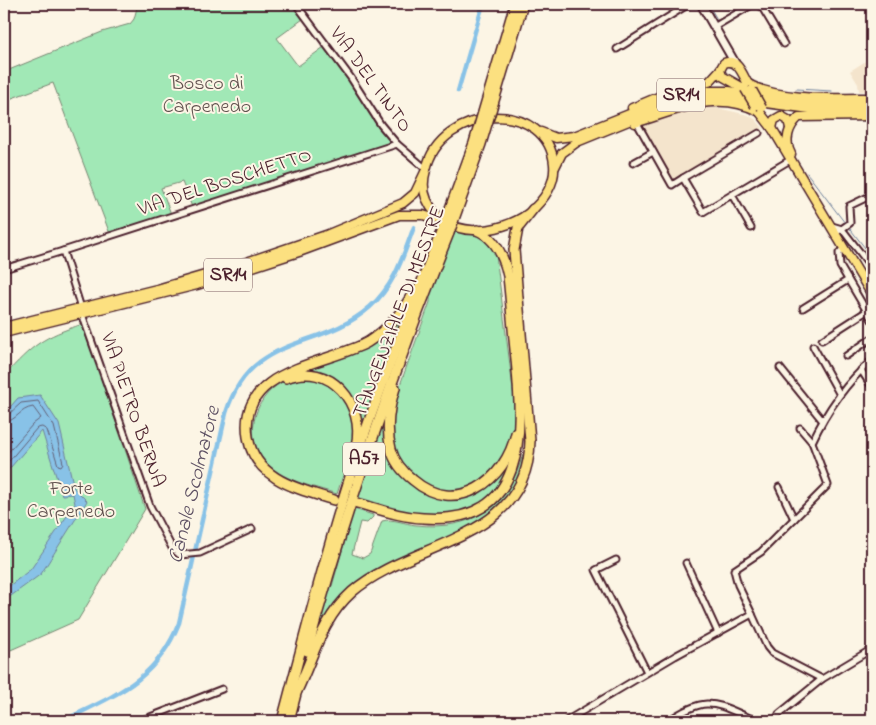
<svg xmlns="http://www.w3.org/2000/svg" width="876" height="725" font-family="'Indie Flower',sans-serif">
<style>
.built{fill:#f4e4cc}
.green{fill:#a1e8b6;stroke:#768470}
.water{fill:#88c2e7;stroke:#6f819c}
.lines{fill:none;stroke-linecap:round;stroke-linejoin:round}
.shore{stroke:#636076;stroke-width:1}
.stream{stroke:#6f819c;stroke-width:1}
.canal{stroke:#88c2e7;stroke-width:4.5}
.street-casing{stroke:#4a1f2b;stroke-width:9}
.secondary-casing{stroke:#4a1f2b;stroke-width:11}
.primary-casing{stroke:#4a1f2b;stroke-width:11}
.highway-casing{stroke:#4a1f2b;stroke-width:12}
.street{stroke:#fcf5e5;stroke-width:5}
.secondary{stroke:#fcf5e5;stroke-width:7}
.primary{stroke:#fce080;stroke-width:8}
.highway{stroke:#fce080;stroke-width:9}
.primary-bridge-casing{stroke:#4a1f2b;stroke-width:11;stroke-linecap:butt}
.highway-bridge-casing{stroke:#4a1f2b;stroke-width:12;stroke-linecap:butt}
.primary-bridge{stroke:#fce080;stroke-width:8}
.highway-bridge{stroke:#fce080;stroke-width:9}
.labels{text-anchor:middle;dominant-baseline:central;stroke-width:4;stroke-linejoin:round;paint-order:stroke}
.shield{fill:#fcf5e5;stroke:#7f5f63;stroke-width:1}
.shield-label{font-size:19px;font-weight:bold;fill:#4a1f2b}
.street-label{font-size:20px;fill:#4a1f2b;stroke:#fcf5e5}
.park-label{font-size:20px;fill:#60514e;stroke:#fcf5e5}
.water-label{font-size:21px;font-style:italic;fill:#5d5063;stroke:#fcf5e5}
</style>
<rect width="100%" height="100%" fill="#fcf5e5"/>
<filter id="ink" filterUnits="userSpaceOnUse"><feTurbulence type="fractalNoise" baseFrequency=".02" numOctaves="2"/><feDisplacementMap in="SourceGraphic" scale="10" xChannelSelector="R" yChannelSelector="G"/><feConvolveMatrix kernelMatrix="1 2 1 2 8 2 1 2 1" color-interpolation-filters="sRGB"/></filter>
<g filter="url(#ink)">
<g class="built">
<polygon points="872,57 872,91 859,91 858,84 850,71"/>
<polygon points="713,107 748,115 756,120 763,128 671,182 641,128 642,125 681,110"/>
</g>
<g class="green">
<polygon points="138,4 293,4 303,19 277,38 298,66 324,47 394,143 192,207 182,182 161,188 171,214 110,234 53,83 4,101 4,72 102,32 130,24 134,19"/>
<path d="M454,230c18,6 35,4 42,25l19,150 -2,28 -6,24 -26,28 -36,8 -33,-14 -19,-28 -1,-44 38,-105v-9z"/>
<path d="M402,313l2,1 -41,114 -4,-1c-2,-20 -10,-37 -28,-47 -51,-29 -109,37 -70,83 11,13 26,19 42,25 -61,-14 -75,-81 -19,-113 44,-20 84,-22 118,-62z"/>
<path d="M83,324l62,185 -67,111 -74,33v-277c29,-31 38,-39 79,-52z"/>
<path d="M314,378l21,10 17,23 3,27 -18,56c-25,-8 -55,-13 -73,-34 -22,-26 -8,-68 23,-80 8,-3 18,-2 27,-2z"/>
<polygon points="384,413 387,436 412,484 460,497 513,456 497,489 482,503 458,514 414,516 357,501"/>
<path d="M523,454l4,1 -13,35 -27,29 -125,64 -41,44 -3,-1 9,-35 5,-5 22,-77 19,6v2l-6,6 -7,-1 -8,32 11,4 7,-4 12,-33c11,-3 23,3 34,4 55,6 92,-17 107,-71z"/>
</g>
<polygon class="water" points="40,395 59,424 74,488 87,501 41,574 4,601 4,590 31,569 75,504 73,494 62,495 42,431 4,475 4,414 18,398"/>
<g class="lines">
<g class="shore">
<polyline points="4,415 9,414 21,403 38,401 54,426 63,463 61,466 58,465 47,430 42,427 37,428 4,467"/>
<path d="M4,422c13,-1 15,-13 29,-15l8,11 -8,6 -29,33"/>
</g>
<g class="stream">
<polyline points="708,4 718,21"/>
<polyline points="796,89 832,91"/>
<polyline points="822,120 872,121"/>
<polyline points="807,173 845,223"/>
<polyline points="848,226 872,257"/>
<polyline points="867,263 865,264 872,276"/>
</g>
<g class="canal">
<polyline points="458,91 483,4"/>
<path d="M63,721c52,-26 93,-40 116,-98l47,-210c25,-81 93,-61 144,-106 25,-22 33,-51 44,-80"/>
</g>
<defs>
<g id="street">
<polyline points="296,4 351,78 381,125 397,144 426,169"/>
<polyline points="760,4 784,44"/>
<polyline points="714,27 753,4"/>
<polyline points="617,49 689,4"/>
<polyline points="637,123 672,185 683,178"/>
<polyline points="759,133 683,178 703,212 790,160"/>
<polyline points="633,163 653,152"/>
<polyline points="732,195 751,228"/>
<polyline points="832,226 842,229 872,268"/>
<polyline points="836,233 850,223 849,206 872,195"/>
<polyline points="844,248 839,253 840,266 872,320"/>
<polyline points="63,251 397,144"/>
<polyline points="4,269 63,251 81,308"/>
<polyline points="803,308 848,280"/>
<polyline points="82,314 150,506 172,548 180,555 200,553 252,529"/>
<polyline points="822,340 867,311"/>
<polyline points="813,346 839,393"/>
<polyline points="846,356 872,338"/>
<polyline points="780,368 822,420"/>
<polyline points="861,370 872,387"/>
<polyline points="800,428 812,442"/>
<polyline points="779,487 794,519"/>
<polyline points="616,560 596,570 647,672"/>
<polyline points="686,563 718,633"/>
<polyline points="752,614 767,647 772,653 822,679 872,649"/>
<polyline points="140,721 222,689"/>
<path d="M566,721l109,-65 77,-42 -14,-29 -4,-15 27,-18 67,-67 -16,-43c15,-32 34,-59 60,-82"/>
<path d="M668,721c41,-28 47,-17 89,0"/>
<polyline points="776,721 779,714 822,679"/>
</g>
<polyline id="secondary" points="701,4 735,63"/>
<g id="primary">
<path d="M747,83c28,18 92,15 125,15"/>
<path d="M745,89l-23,-13 -2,-6 4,-7c14,-6 19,13 25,23"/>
<polyline points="755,106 772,128 872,295"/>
<polyline points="632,108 670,92 709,82 720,70"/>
<path d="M496,117c29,0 55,16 58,47 2,20 -11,37 -25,49 -30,22 -84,28 -102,-13 -4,-9 -4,-20 -1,-30 7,-33 38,-50 70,-53z"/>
<path d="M635,123c42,-12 80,-34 123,-12"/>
<polyline points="772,128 774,120 781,116 788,120 790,128"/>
<polyline points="541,132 556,138 574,136 672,97 704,91 729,91 810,103 872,103"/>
<path d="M791,154c-7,-13 -3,-27 8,-37l73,-1"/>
<polyline points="555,167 562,153 577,142 663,107 691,99 722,97 810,109 872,110"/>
<polyline points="4,327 157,289 229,268 326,235 403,203 415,193 425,172"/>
<polyline points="4,333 197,285 299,252 399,215 423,215 449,223"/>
</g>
<g id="highway">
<path d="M286,378c44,-18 80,27 70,68"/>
<path d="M395,388c-6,19 -9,42 -4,61 3,12 12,23 22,31 43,37 93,1 103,-47"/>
<path d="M334,500c-35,-11 -79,-20 -86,-63 -11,-69 79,-72 120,-95 17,-11 32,-26 42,-44"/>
<path d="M357,503c22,6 43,14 66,15 105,8 100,-85 93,-159 -3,-27 -5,-55 -8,-83 -4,-19 -12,-38 -31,-46"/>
<path d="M307,651c39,-142 87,-281 142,-418"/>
<path d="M297,691c17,-35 24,-71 55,-99 59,-52 176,-49 178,-151l-16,-191 4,-22 15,-19"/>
<path d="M282,721c20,-75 39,-151 62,-225 28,-91 64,-178 98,-266"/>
<polyline points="289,721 298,686"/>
</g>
</defs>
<use href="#street" class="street-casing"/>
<use href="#secondary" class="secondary-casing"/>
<use href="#primary" class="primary-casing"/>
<use href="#highway" class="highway-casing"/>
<use href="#street" class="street"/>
<use href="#secondary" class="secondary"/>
<use href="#primary" class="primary"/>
<use href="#highway" class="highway"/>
<defs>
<g id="primary-bridge">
<polyline points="745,89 755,106"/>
<polyline points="752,90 762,108"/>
</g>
<g id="highway-bridge">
<polyline points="442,230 474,143 515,4"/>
<polyline points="449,233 481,144 523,4"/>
</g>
</defs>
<use href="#primary-bridge" class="primary-bridge-casing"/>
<use href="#highway-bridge" class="highway-bridge-casing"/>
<use href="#primary-bridge" class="primary-bridge"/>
<use href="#highway-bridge" class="highway-bridge"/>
</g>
</g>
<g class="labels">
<g class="shield">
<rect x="657" y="78.5" width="48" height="33" rx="4"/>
<rect x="204" y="258.5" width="48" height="33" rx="4"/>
<rect x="343" y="442.5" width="42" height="33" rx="4"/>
</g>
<g class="shield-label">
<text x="681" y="95">SR14</text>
<text x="228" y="275">SR14</text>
<text x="364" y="459">A57</text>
</g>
<g class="street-label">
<text transform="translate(370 80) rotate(54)">VIA DEL TINTO</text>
<text transform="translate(225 183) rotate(-18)">VIA DEL BOSCHETTO</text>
<text transform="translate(400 312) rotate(-69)">TANGENZIALE DI MESTRE</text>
<text transform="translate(132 410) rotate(71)">VIA PIETRO BERNA</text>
</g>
<g class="park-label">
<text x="207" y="84">Bosco di<tspan x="207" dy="23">Carpenedo</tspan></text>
<text x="71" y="489">Forte<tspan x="71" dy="23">Carpenedo</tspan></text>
</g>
<g class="water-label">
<text transform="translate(195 485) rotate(-76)">Canale Scolmatore</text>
</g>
</g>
<rect width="876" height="725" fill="none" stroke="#fcf5e5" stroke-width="20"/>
<rect x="10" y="10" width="856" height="705" fill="none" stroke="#4a1f2b" stroke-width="2" filter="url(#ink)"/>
</svg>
